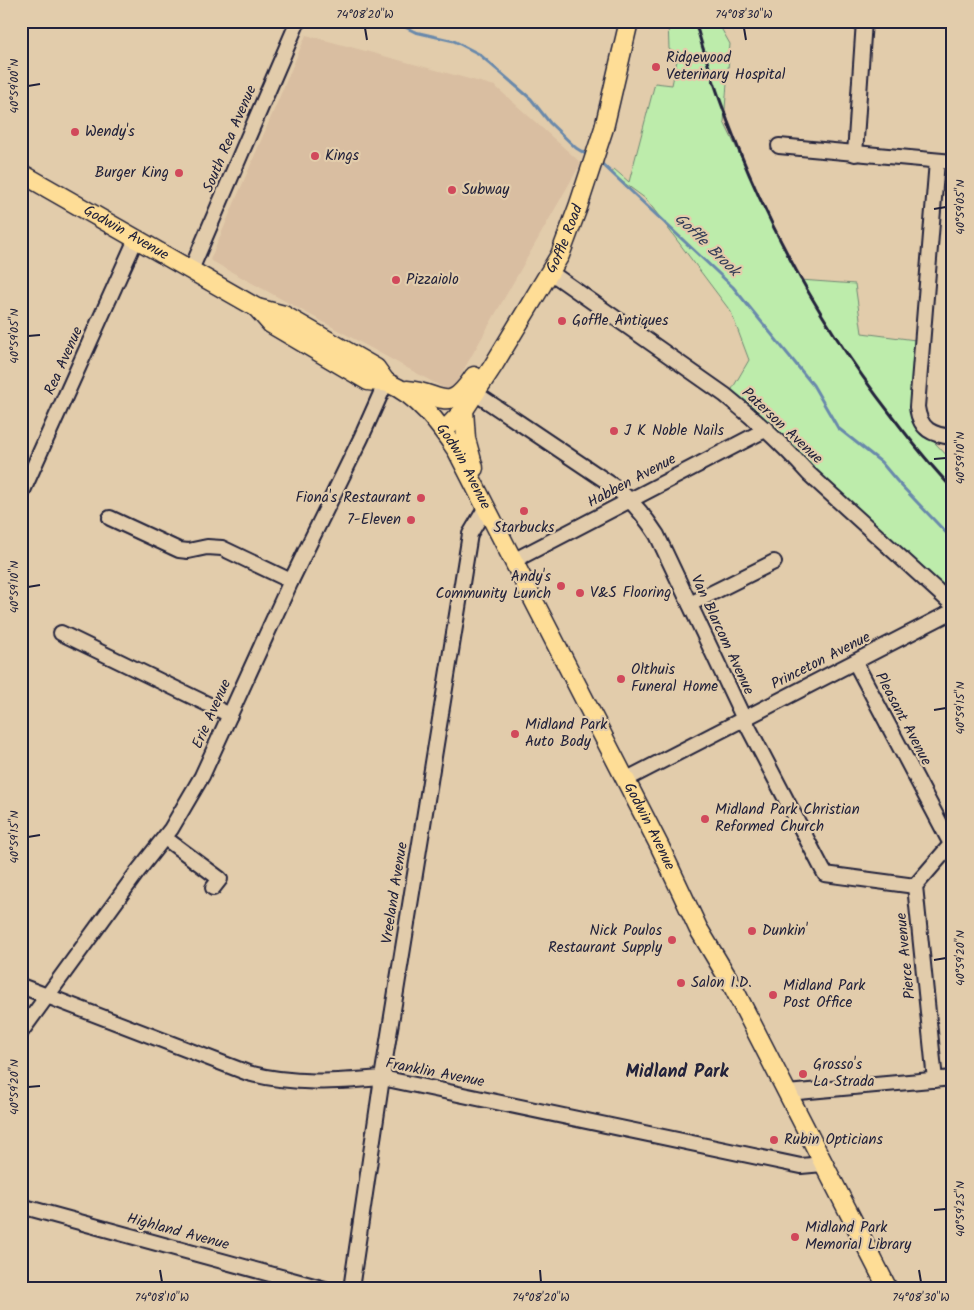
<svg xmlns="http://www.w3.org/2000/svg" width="974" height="1310" font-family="Kalam,sans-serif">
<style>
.built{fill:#d9bea1}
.green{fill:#bdecab;stroke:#708773}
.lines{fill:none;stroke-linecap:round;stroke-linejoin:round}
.stream{stroke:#6989ab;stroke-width:3}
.minor-casing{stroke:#22223b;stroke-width:18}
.major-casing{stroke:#22223b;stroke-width:21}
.minor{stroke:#e2ccab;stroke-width:14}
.major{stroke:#fedd96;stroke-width:18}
.rail{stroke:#22223b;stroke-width:3}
.ticks{fill:none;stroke:#22223b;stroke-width:2}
.poi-dot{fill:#d1495b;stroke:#e2ccab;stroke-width:2}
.labels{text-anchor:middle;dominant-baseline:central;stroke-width:4.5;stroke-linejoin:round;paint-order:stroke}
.poi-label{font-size:15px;fill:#22223b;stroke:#e2ccab;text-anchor:start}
.street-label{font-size:15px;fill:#22223b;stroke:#e2ccab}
.water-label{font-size:16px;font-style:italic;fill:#343c57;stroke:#e2ccab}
.quarter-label{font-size:18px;font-weight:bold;fill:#22223b;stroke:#e2ccab}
.neatline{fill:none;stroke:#22223b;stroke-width:2}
.ticks-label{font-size:12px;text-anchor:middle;fill:#22223b}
</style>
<rect width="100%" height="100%" fill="#e2ccab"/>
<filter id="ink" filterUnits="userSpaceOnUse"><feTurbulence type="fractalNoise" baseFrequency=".02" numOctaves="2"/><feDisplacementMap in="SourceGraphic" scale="10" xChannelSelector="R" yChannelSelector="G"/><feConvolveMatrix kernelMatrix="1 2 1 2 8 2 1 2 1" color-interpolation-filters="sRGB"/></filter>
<g filter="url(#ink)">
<polygon class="built" points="306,35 495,86 581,163 451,392 210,260"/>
<polygon class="green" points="668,21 717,21 730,44 724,122 800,280 855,284 862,333 923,341 917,424 953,462 953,599 728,396 749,360 731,312 646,199 612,174 614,169 629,182 655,83 672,85 678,56 669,49"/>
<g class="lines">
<g class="stream">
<polyline points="400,21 405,27 415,32 454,41 479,54 531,99 550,123 576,148 589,156"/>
<polyline points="599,161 733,287 813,385 838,428 881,462 897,481 953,540"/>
</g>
<defs>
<g id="minor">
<polyline points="779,146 953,162"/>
<polyline points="855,154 864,21"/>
<path d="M937,161l-20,246c3,23 15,28 36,30"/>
<polyline points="191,270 298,21"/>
<path d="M550,272l175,123c30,24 58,50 84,79l144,131"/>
<path d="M475,393l140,94c17,14 30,29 42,48l87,184 81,155 90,12"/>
<polyline points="21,495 136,239"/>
<polyline points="110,518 179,550 188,551 207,547 222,548 291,581"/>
<polyline points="513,561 767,429"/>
<polyline points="690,604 774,562"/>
<polyline points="61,633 230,715"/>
<polyline points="855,662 951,844"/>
<polyline points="625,780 953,611"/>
<polyline points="165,838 220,879 213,888"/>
<path d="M21,986l227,87c46,12 87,9 134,5l419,88 22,-2"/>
<polyline points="21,1032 138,871 171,829 202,776 291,581 361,438 386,382"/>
<polyline points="935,1080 915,886 953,842"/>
<polyline points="787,1093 953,1078"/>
<polyline points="21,1206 325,1289"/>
<polyline points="351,1289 382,1078 470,534 486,507"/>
</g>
<g id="major">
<path id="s1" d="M21,173l236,135 27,7 92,53 10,14"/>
<path id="s2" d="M257,308l14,16 97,57c6,1 14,0 20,2 31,13 51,41 69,68l203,396 38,81 34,57 156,304"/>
<path d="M407,390c35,2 40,27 67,-14"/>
<polyline points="464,410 466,439 474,468"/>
<path id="s3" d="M444,431l20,-21 29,-44 67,-111 18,-48 26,-79 25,-107"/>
</g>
</defs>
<use href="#minor" class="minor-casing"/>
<use href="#major" class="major-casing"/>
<use href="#minor" class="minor"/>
<use href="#major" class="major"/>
<path class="rail" d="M695,21c40,143 106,278 197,395 19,25 39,50 61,73"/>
</g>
</g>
<path class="ticks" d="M365,28l2,12M744,28l2,12M28,86l12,-2M934,209l12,-2M28,336l12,-1M934,459l12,-1M28,587l12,-2M934,710l12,-2M28,837l12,-2M934,960l12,-2M28,1087l12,-1M934,1210l12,-1M160,1270l2,12M540,1270l1,12M919,1270l2,12"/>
<g class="poi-dot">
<circle cx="656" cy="67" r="5"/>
<circle cx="75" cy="132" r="5"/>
<circle cx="315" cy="156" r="5"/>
<circle cx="179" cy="173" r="5"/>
<circle cx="452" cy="190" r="5"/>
<circle cx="396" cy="280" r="5"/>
<circle cx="562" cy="321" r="5"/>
<circle cx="614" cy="431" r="5"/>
<circle cx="421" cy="498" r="5"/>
<circle cx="524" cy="511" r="5"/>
<circle cx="411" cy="520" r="5"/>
<circle cx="561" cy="586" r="5"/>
<circle cx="580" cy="593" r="5"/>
<circle cx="621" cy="679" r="5"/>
<circle cx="515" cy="734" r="5"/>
<circle cx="705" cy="819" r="5"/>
<circle cx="752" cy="931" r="5"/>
<circle cx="672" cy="940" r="5"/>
<circle cx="681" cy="983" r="5"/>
<circle cx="773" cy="995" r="5"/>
<circle cx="803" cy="1074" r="5"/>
<circle cx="774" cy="1140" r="5"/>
<circle cx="795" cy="1237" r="5"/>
</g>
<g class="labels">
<g class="poi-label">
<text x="666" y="58">Ridgewood<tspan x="666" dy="17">Veterinary Hospital</tspan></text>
<text x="85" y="132">Wendy's</text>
<text x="325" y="156">Kings</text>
<text x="169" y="173" text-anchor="end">Burger King</text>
<text x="462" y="190">Subway</text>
<text x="406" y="280">Pizzaiolo</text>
<text x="572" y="321">Goffle Antiques</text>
<text x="624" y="431">J K Noble Nails</text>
<text x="411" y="498" text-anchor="end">Fiona's Restaurant</text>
<text x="401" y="520" text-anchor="end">7-Eleven</text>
<text x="524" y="528" text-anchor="middle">Starbucks</text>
<text x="551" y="577" text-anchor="end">Andy's<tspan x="551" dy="17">Community Lunch</tspan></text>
<text x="590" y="593">V&amp;S Flooring</text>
<text x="631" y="670">Olthuis<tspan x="631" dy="17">Funeral Home</tspan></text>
<text x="525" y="725">Midland Park<tspan x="525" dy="17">Auto Body</tspan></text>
<text x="715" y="810">Midland Park Christian<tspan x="715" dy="17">Reformed Church</tspan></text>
<text x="662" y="931" text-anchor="end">Nick Poulos<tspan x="662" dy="17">Restaurant Supply</tspan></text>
<text x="762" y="931">Dunkin'</text>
<text x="691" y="983">Salon I.D.</text>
<text x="783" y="986">Midland Park<tspan x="783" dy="17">Post Office</tspan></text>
<text x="813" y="1065">Grosso's<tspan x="813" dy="17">La Strada</tspan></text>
<text x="784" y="1140">Rubin Opticians</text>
<text x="805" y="1228">Midland Park<tspan x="805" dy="17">Memorial Library</tspan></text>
</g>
<g class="street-label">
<text transform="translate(230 139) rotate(-67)">South Rea Avenue</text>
<text stroke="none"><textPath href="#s1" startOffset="121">Godwin Avenue</textPath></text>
<text stroke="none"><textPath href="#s3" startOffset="228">Goffle Road</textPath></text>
<text transform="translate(64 361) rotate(-66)">Rea Avenue</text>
<text transform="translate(782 426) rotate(43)">Paterson Avenue</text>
<text stroke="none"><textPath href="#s2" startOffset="269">Godwin Avenue</textPath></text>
<text transform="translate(632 481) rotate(-28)">Habben Avenue</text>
<text transform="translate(722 635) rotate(65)">Van Blarcom Avenue</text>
<text transform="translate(821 661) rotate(-27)">Princeton Avenue</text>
<text transform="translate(212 714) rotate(-66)">Erie Avenue</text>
<text transform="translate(903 719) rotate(62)">Pleasant Avenue</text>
<text stroke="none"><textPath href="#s2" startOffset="674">Godwin Avenue</textPath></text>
<text transform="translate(395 893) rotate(-81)">Vreeland Avenue</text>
<text transform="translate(906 956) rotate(-96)">Pierce Avenue</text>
<text transform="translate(435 1073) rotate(11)">Franklin Avenue</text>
<text transform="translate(178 1232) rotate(15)">Highland Avenue</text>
</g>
<g class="water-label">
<text transform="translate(707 245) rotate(44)">Goffle Brook</text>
</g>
<g class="quarter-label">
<text x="677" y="1072">Midland Park</text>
</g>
</g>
<rect width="974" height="1310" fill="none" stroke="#e2ccab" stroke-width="55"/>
<rect x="28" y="28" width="918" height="1254" class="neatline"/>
<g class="ticks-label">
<text x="365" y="18">74°08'20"W</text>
<text x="744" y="18">74°08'30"W</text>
<text transform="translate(14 86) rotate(-90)" y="4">40°59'00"N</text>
<text transform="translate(960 207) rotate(-90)" y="4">40°59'05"N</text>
<text transform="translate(14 336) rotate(-90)" y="4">40°59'05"N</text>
<text transform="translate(960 458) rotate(-90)" y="4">40°59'10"N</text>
<text transform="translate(14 587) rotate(-90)" y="4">40°59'10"N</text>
<text transform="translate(960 708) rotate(-90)" y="4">40°59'15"N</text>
<text transform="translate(14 837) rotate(-90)" y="4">40°59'15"N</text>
<text transform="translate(960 958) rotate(-90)" y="4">40°59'20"N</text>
<text transform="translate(14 1087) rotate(-90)" y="4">40°59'20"N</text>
<text transform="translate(960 1209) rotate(-90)" y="4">40°59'25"N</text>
<text x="162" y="1301">74°08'10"W</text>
<text x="541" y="1301">74°08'20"W</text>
<text x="921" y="1301">74°08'30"W</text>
</g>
</svg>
